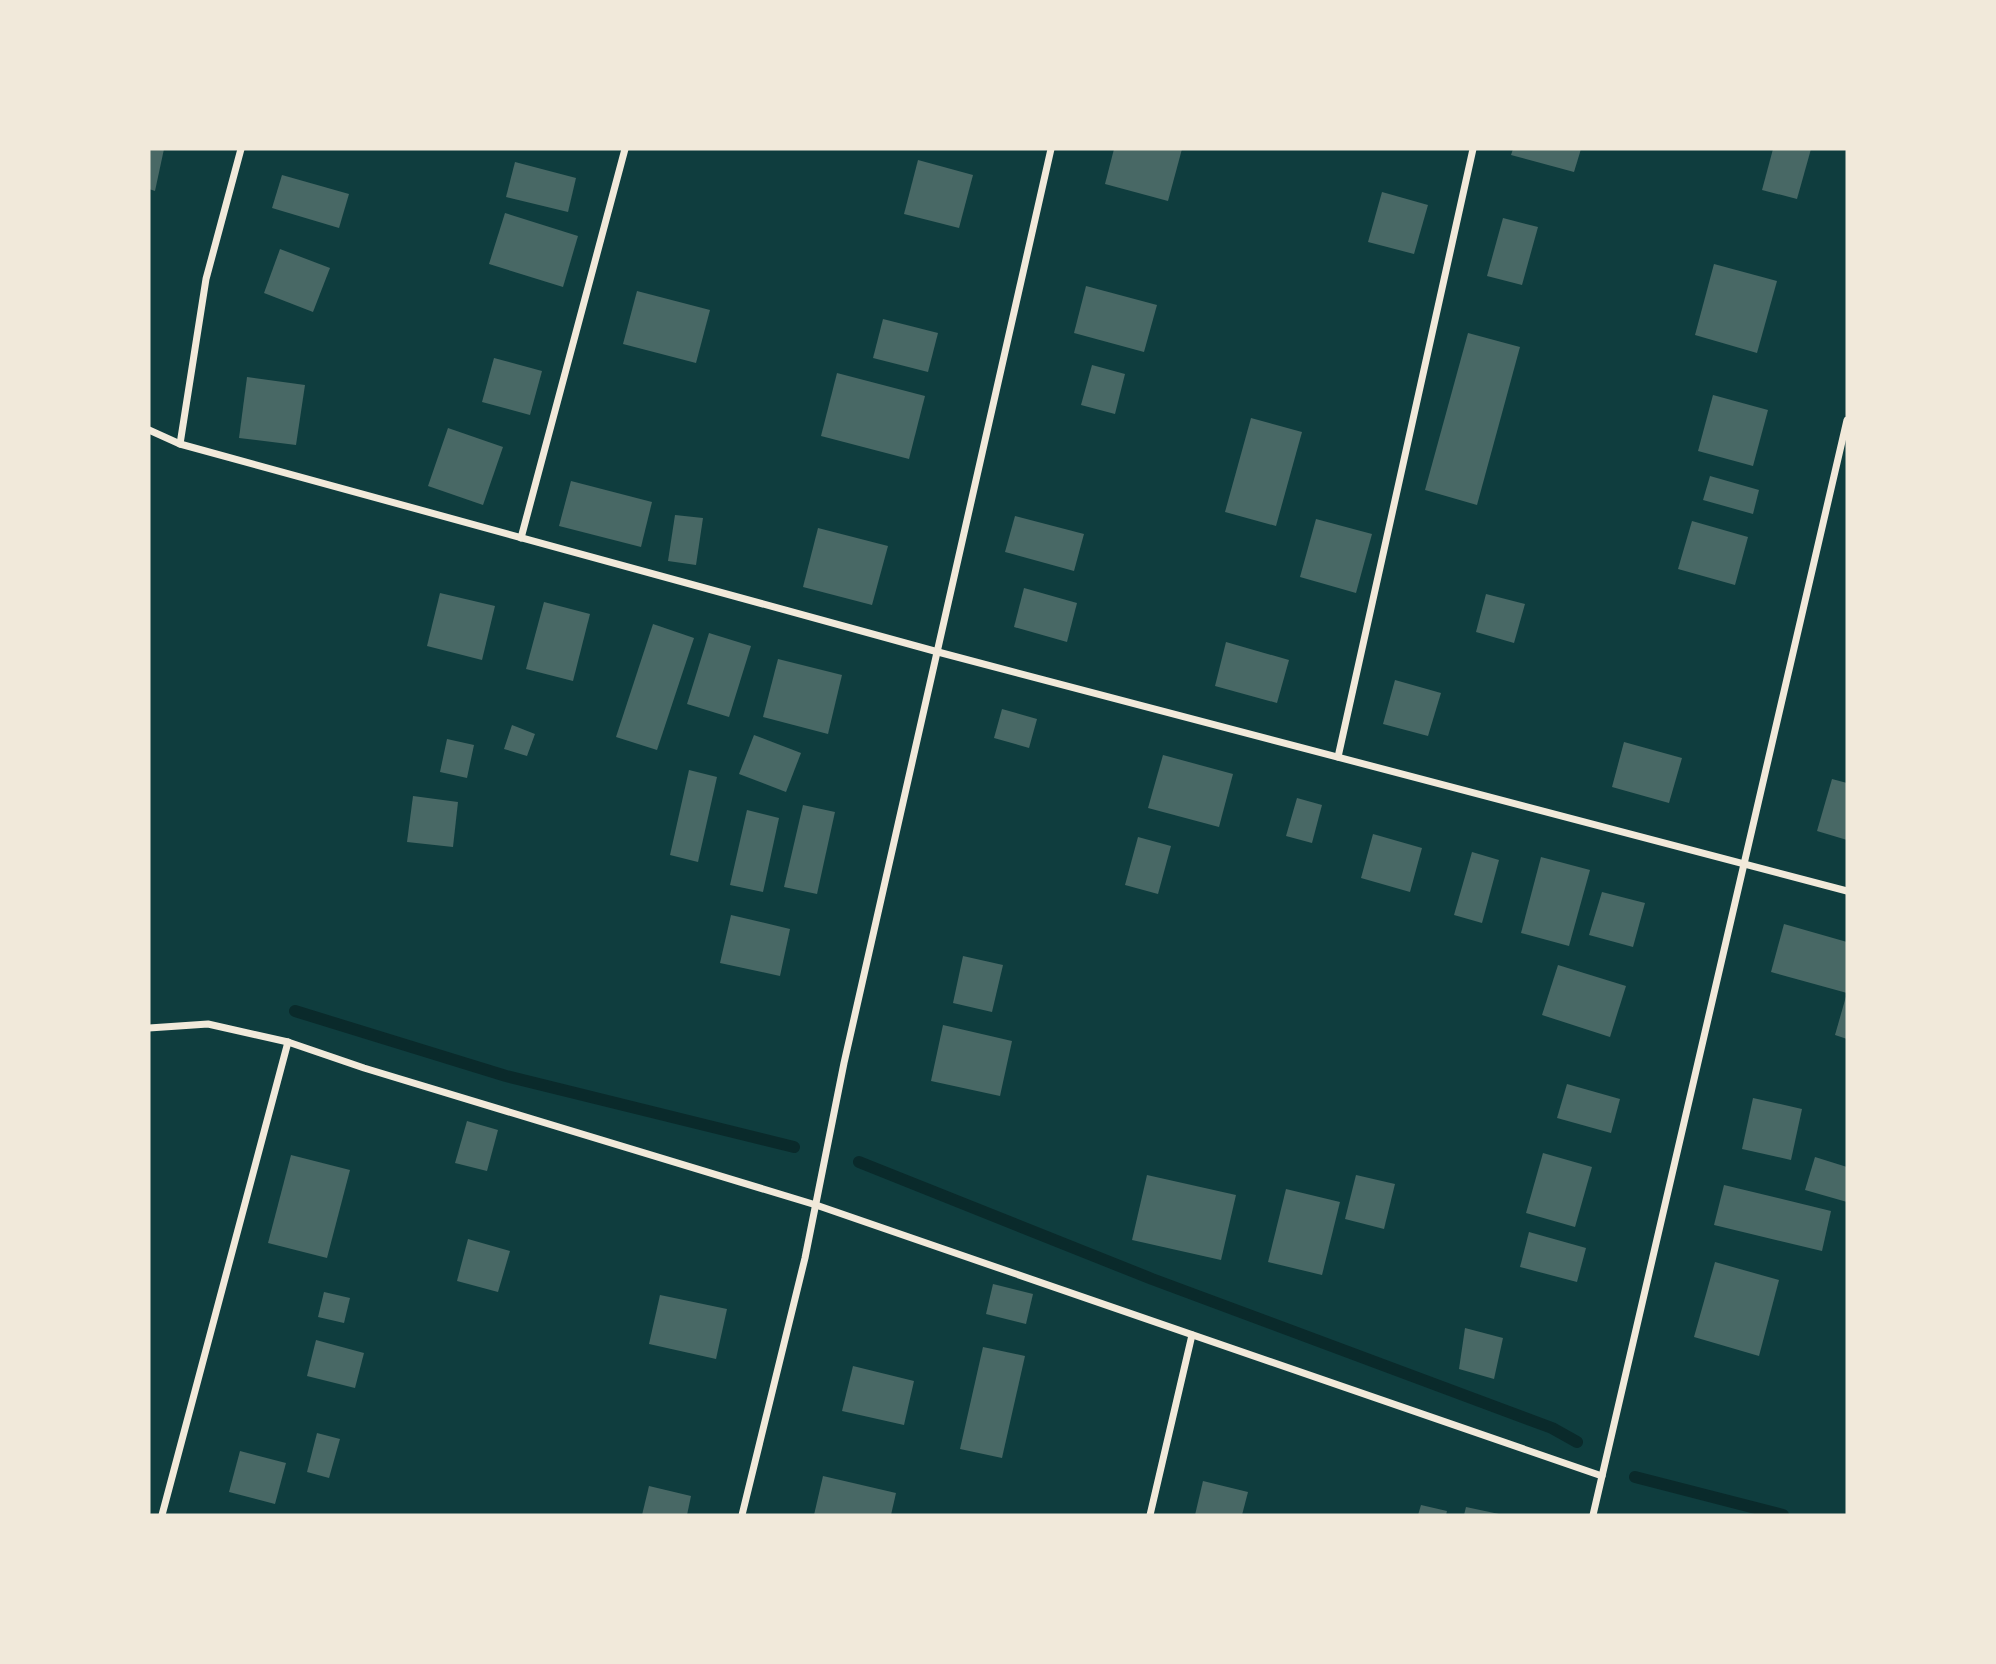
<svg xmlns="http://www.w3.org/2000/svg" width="1996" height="1664" font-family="'PT Sans Narrow',sans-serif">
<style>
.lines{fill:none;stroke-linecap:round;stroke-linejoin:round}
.stream{stroke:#0a2a2b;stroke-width:12}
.building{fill:#486865}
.minor{stroke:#f1e9da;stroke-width:7}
</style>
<rect width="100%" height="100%" fill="#0f3d3e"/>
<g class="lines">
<g class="stream">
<polyline points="295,1011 506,1076 794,1147"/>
<polyline points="859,1162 1152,1279 1552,1428 1577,1442"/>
<polyline points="1635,1477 1783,1515"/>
</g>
</g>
<g class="building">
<polygon points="149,149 164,149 155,191 149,189"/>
<polygon points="1114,149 1182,149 1168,201 1105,184"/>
<polygon points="1513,149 1581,149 1574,172 1511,155"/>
<polygon points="1773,149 1811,149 1797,199 1762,190"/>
<polygon points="918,160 973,175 959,228 904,214"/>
<polygon points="515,162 576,178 568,212 506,197"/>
<polygon points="282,175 349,194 339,228 272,208"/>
<polygon points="1382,192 1428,205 1414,254 1368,242"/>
<polygon points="505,213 578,236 563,287 489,264"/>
<polygon points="1503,218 1538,227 1522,285 1487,276"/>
<polygon points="280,249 330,268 313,312 264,293"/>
<polygon points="1714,264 1777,281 1757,353 1695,335"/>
<polygon points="1086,286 1157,305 1144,352 1074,333"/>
<polygon points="637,291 710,310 696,363 623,344"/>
<polygon points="883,319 938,333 928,372 873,358"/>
<polygon points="1468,333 1520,347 1477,505 1425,490"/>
<polygon points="494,358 542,371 530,415 482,402"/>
<polygon points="1092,365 1125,374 1115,414 1081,405"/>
<polygon points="837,373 925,396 909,459 821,436"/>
<polygon points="247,377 305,385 296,445 239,438"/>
<polygon points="1713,395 1768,410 1753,466 1698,451"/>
<polygon points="1251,418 1302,432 1276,526 1225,512"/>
<polygon points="448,428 503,447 483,505 428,486"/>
<polygon points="1710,476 1759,490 1753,514 1703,500"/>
<polygon points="571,481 652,502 641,547 559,526"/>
<polygon points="675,515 703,518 696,565 668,561"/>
<polygon points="1015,516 1084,534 1074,571 1005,552"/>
<polygon points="1316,519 1372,534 1356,593 1300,577"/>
<polygon points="1692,521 1748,537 1735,585 1678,569"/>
<polygon points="818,528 888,546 872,605 803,587"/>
<polygon points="1024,588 1077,603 1067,642 1014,627"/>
<polygon points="440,593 495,606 482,660 427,646"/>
<polygon points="1486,594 1525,604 1514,643 1476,632"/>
<polygon points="544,602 590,614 573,681 526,669"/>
<polygon points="653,624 694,638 657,750 616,737"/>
<polygon points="709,633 751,646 729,717 687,704"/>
<polygon points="1226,642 1289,660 1277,703 1215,686"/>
<polygon points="778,659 842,675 828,734 763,717"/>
<polygon points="1395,680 1441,693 1428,736 1383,724"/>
<polygon points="1002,709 1037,719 1029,748 994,738"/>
<polygon points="512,725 535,734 527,756 504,749"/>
<polygon points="754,735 801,753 786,792 739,774"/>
<polygon points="447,739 474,745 467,778 440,772"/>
<polygon points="1624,742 1682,758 1669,803 1612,787"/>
<polygon points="1163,755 1233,774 1219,827 1148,808"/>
<polygon points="689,770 717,777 698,862 670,855"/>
<polygon points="1832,779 1847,783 1847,840 1817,831"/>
<polygon points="413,796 458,802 453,847 407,842"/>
<polygon points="1297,798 1322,805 1312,843 1286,836"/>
<polygon points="803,805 835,812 817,894 784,887"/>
<polygon points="747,810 779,818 763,892 730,885"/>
<polygon points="1373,834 1422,848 1410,892 1361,878"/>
<polygon points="1138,837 1171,846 1158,894 1125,885"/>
<polygon points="1472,852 1499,860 1482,923 1454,915"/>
<polygon points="1541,857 1590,870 1569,946 1521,933"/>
<polygon points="1602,892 1645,903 1633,947 1589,935"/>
<polygon points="731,915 790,929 780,976 720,963"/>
<polygon points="1784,924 1847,942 1847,993 1771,972"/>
<polygon points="963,956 1003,965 992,1012 953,1003"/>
<polygon points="1558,965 1626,986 1610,1037 1542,1015"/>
<polygon points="1847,993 1847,1039 1835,1035"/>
<polygon points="943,1025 1012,1041 1000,1096 931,1081"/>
<polygon points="1567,1084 1620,1099 1611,1133 1557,1118"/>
<polygon points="1753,1098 1802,1109 1791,1160 1742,1149"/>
<polygon points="467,1121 498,1130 487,1171 455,1163"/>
<polygon points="1543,1153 1592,1167 1575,1227 1526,1213"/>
<polygon points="291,1155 350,1170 327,1258 268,1243"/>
<polygon points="1815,1157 1847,1167 1847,1202 1805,1190"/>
<polygon points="1147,1175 1236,1195 1221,1260 1132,1240"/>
<polygon points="1356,1175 1395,1184 1384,1229 1345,1219"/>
<polygon points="1724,1185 1831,1211 1822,1251 1714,1225"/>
<polygon points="1286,1189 1340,1202 1322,1275 1268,1262"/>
<polygon points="1529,1232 1586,1248 1577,1282 1520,1267"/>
<polygon points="468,1239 510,1251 498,1292 457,1281"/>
<polygon points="1715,1262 1779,1280 1759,1356 1694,1337"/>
<polygon points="993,1284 1033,1294 1026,1324 986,1314"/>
<polygon points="324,1292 350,1298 344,1323 318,1317"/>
<polygon points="660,1295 727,1309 716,1359 649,1344"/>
<polygon points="1465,1328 1503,1338 1494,1379 1459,1369"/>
<polygon points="316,1340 364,1353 355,1388 307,1376"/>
<polygon points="983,1347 1025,1356 1002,1458 960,1449"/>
<polygon points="853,1366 914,1381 904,1425 842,1411"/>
<polygon points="317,1433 340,1439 329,1478 307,1472"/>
<polygon points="240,1451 286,1463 275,1504 229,1492"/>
<polygon points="823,1476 896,1493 891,1515 814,1515"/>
<polygon points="1203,1481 1248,1492 1242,1515 1195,1515"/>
<polygon points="649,1486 691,1496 687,1515 642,1515"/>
<polygon points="1421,1505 1447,1511 1446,1515 1418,1515"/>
<polygon points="1466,1507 1499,1514 1498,1515 1464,1515"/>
</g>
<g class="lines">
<g class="minor">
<polyline points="149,430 180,444 938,652 1847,891"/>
<polyline points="180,444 206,279 241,149"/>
<polyline points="521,538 625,149"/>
<polyline points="1338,757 1473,149"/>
<polyline points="149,1028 208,1024 288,1042 364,1068 816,1205 1602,1476"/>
<polyline points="162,1515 288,1042"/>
<polyline points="742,1515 805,1258 844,1063 1051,149"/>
<polyline points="1150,1515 1192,1335"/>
<polyline points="1593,1515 1847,420"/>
</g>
</g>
<rect width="1996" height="1664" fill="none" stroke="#f1e9da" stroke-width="301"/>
</svg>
